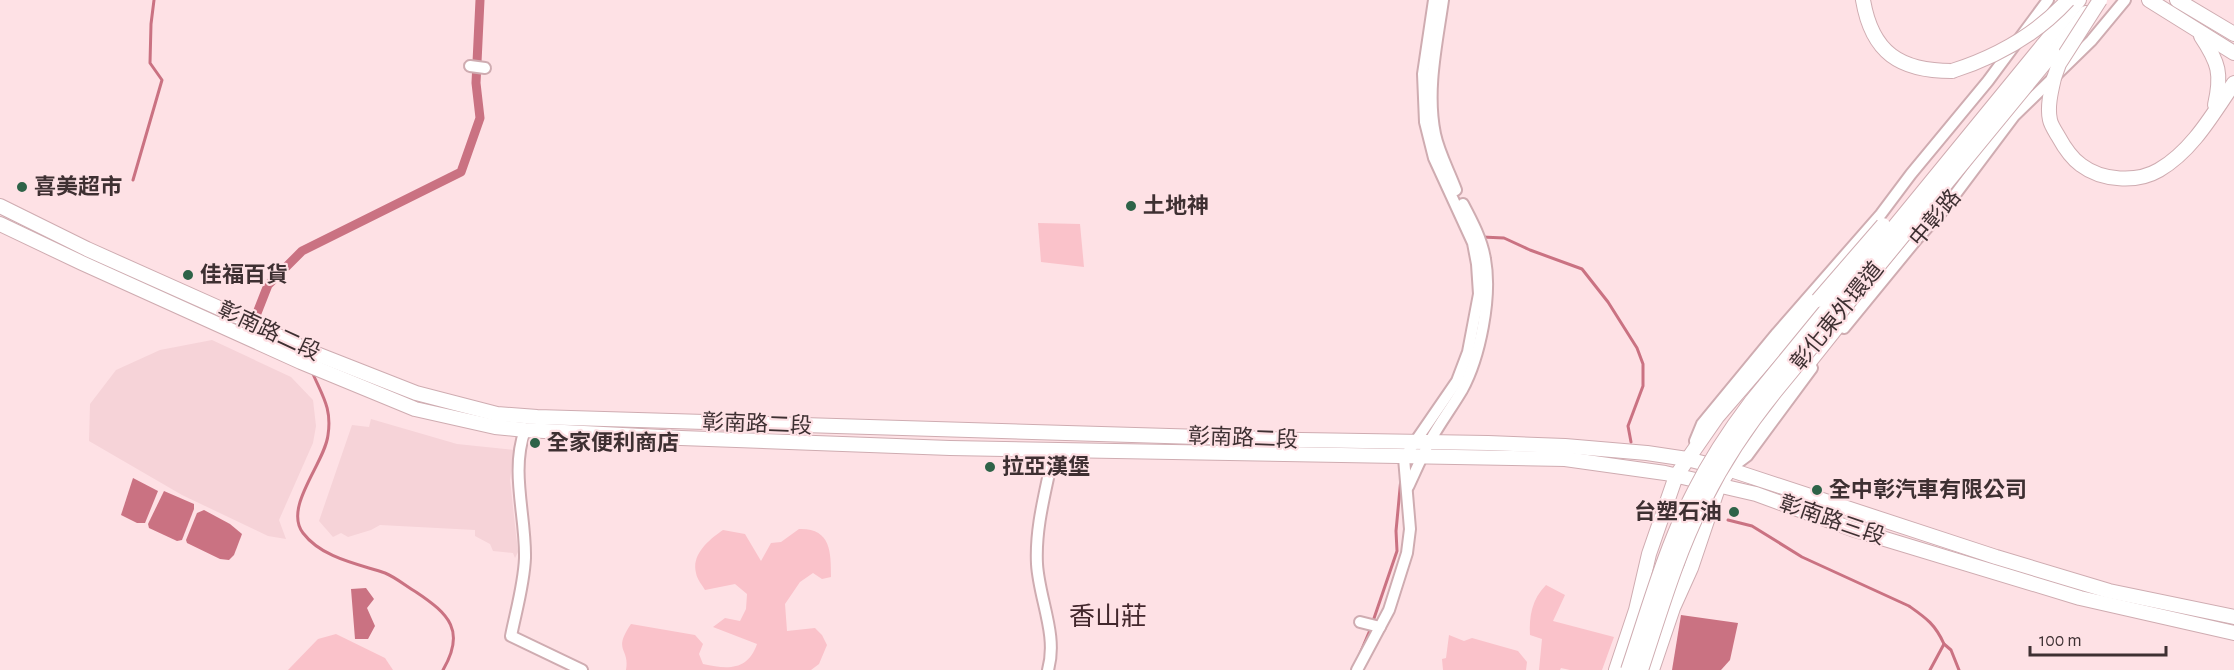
<svg xmlns="http://www.w3.org/2000/svg" width="2234" height="670" font-family="'Alegreya Sans','Noto Sans TC',sans-serif">
<style>
.built{fill:#f6d3d8}
.green{fill:#fac2ca}
.water{fill:#ca7282}
.lines{fill:none;stroke-linecap:round;stroke-linejoin:round}
.stream{stroke:#ca7282;stroke-width:3}
.canal{stroke:#ca7282;stroke-width:9}
.minor-casing{stroke:#cfacb1;stroke-width:14}
.major-casing{stroke:#cfacb1;stroke-width:16}
.minor{stroke:#fff;stroke-width:10}
.major{stroke:#fff;stroke-width:14}
.major-bridge-casing{stroke:#cfacb1;stroke-width:16;stroke-linecap:butt}
.major-bridge{stroke:#fff;stroke-width:14}
.poi-dot{fill:#2e6348;stroke:#fee1e5;stroke-width:2}
.labels{text-anchor:middle;dominant-baseline:central;stroke-width:4.5;stroke-linejoin:round;paint-order:stroke}
.poi-label{font-size:22px;font-weight:bold;fill:#3e3032;stroke:#fee1e5;text-anchor:start}
.street-label{font-size:22px;fill:#3e3032;stroke:#fee1e5}
.quarter-label{font-size:26px;fill:#42272c;stroke:#fee1e5}
</style>
<rect width="100%" height="100%" fill="#fee1e5"/>
<g class="built">
<polygon points="212,340 291,377 313,400 316,426 313,443 279,520 286,539 268,536 182,495 89,441 90,404 116,370 160,350"/>
<polygon points="371,419 457,444 514,450 510,480 518,552 515,558 513,553 493,551 490,544 475,536 475,530 380,525 371,530 348,537 341,533 333,537 319,521 352,425 369,427"/>
</g>
<g class="green">
<polygon points="1038,223 1080,224 1084,267 1041,262"/>
<path d="M799,529c32,-1 32,23 32,48l-9,2 -9,-6 -13,9 -15,22 2,27 28,-3 7,7 5,10 -8,19 -8,6h-185c4,-23 -14,-18 5,-46l64,11 8,9 -4,10 4,10c26,6 45,6 54,-20l-44,-17 12,-9 15,3 6,-12 1,-15 -12,-10 -30,6c-3,-5 -8,-11 -9,-17 -5,-19 14,-34 27,-43l22,4 16,27 10,-18 10,-1z"/>
<path d="M1546,585l19,10 -12,26 61,16 -12,33h-32l-9,-2 -1,2h-21l3,-31 -12,-4c-1,-19 2,-36 16,-50z"/>
<polygon points="336,634 385,658 393,670 288,670 318,639"/>
<polygon points="1449,635 1464,641 1472,638 1518,651 1527,662 1526,670 1443,670 1442,659 1446,658"/>
</g>
<g class="water">
<polygon points="133,478 158,491 145,523 137,523 121,515"/>
<polygon points="164,491 194,504 194,509 182,540 177,541 149,528 148,524"/>
<polygon points="204,510 230,524 242,534 234,555 229,560 220,559 187,543 186,540 197,513"/>
<polygon points="366,588 374,599 367,608 375,626 368,639 355,639 351,589"/>
<polygon points="1681,615 1738,623 1730,660 1721,670 1672,670"/>
</g>
<g class="lines">
<g class="stream">
<polyline points="133,180 162,80 150,63 151,24 154,0"/>
<polyline points="1482,237 1504,238 1530,250 1582,269 1608,302 1637,348 1643,364 1643,386 1628,426 1631,442"/>
<path d="M313,374c10,23 19,35 15,61 -3,28 -45,72 -25,98 19,25 55,31 82,40 10,4 21,13 31,19 33,22 50,39 27,78"/>
<path d="M1728,520l24,6 50,31 107,49c17,12 26,18 35,38l-14,26"/>
<polyline points="1944,644 1951,650 1959,670"/>
<polyline points="1359,656 1370,630 1397,551 1396,531 1401,478"/>
</g>
<polyline class="canal" points="257,313 268,285 302,251 461,172 480,118 476,83 480,0"/>
<defs>
<g id="minor">
<path d="M1443,0c-6,43 -17,90 -8,134 4,19 14,37 21,56"/>
<polyline points="470,66 485,68"/>
<polyline points="1844,328 1916,240 1945,208 2014,116 2091,41 2125,0"/>
<path d="M525,430c-15,41 1,86 0,128 -1,26 -9,53 -14,78l71,34"/>
<polyline points="1695,441 1702,424 1777,333 1881,214 1911,174 1988,81 2048,0"/>
<polyline points="1739,462 1747,456 1812,368"/>
<path d="M1408,487c7,-15 14,-31 22,-46 10,-18 22,-34 32,-51 18,-33 30,-93 23,-131 -3,-19 -13,-38 -22,-55"/>
<polyline points="1360,622 1380,627"/>
<path d="M1048,670c10,-35 -9,-71 -11,-106 -2,-39 10,-77 17,-115"/>
<polyline points="1357,670 1389,610 1407,553 1410,529 1404,458 1457,381 1468,352 1479,294 1477,264 1473,243 1434,158 1425,122 1423,74 1434,0"/>
</g>
<g id="major">
<path d="M1863,0c9,53 37,71 89,71"/>
<polyline points="2149,0 2234,53"/>
<polyline points="2177,0 2234,34"/>
<path d="M2201,36c18,27 21,38 14,69"/>
<polyline points="2043,45 2079,0"/>
<polyline points="2053,53 2086,13"/>
<path d="M2054,78c-3,13 -7,29 -4,42 1,5 5,11 8,16 6,11 13,22 23,29 21,16 56,18 78,5 33,-19 54,-56 75,-87"/>
<polyline points="0,206 87,249 248,321 309,351 416,393 497,414 537,417 1301,440 1488,443 1565,446 1647,453 1687,459 1734,471 1996,557 2109,591 2234,617"/>
<polyline points="0,224 82,263 301,362 415,409 495,427 525,430 681,438 950,448 1565,459 1665,473 1756,494 1852,529 2080,598 2234,633"/>
<polyline points="1616,670 1636,610 1649,554 1676,476 1717,417 1818,300"/>
<polyline points="1652,670 1673,608 1691,568 1719,485 1768,414 1846,316"/>
</g>
</defs>
<use href="#minor" class="minor-casing"/>
<use href="#major" class="major-casing"/>
<use href="#minor" class="minor"/>
<use href="#major" class="major"/>
<defs>
<g id="major-bridge">
<path d="M1952,71c44,-14 84,-36 116,-71"/>
<polyline points="2054,78 2059,64 2100,0"/>
<polyline points="1818,300 1883,225"/>
<path d="M1628,670c20,-59 37,-122 66,-178 16,-32 35,-61 57,-90l292,-357"/>
<path d="M1641,670c19,-57 36,-117 64,-171 21,-42 48,-81 78,-117l270,-329"/>
</g>
</defs>
<use href="#major-bridge" class="major-bridge-casing"/>
<use href="#major-bridge" class="major-bridge"/>
</g>
<g class="poi-dot">
<circle cx="22" cy="187" r="6"/>
<circle cx="1131" cy="206" r="6"/>
<circle cx="188" cy="275" r="6"/>
<circle cx="535" cy="443" r="6"/>
<circle cx="990" cy="467" r="6"/>
<circle cx="1817" cy="490" r="6"/>
<circle cx="1734" cy="512" r="6"/>
</g>
<g class="labels">
<g class="poi-label">
<text x="34" y="187">喜美超市</text>
<text x="1143" y="206">土地神</text>
<text x="200" y="275">佳福百貨</text>
<text x="547" y="443">全家便利商店</text>
<text x="1002" y="467">拉亞漢堡</text>
<text x="1829" y="490">全中彰汽車有限公司</text>
<text x="1722" y="512" text-anchor="end">台塑石油</text>
</g>
<g class="street-label">
<text transform="translate(1935 218) rotate(-50)">中彰路</text>
<text transform="translate(1837 316) rotate(-51)">彰化東外環道</text>
<text transform="translate(269 331) rotate(25)">彰南路二段</text>
<text transform="translate(757 424) rotate(2)">彰南路二段</text>
<text transform="translate(1243 438) rotate(2)">彰南路二段</text>
<text transform="translate(1832 520) rotate(19)">彰南路三段</text>
</g>
<g class="quarter-label">
<text x="1108" y="617">香山莊</text>
</g>
</g>
<path d="M2030 646v9h136v-9" fill="none" stroke="#3e3032" stroke-width="3"/>
<text x="2039" y="646" font-size="18" fill="#3e3032" stroke="#fee1e5" stroke-width="4.5" paint-order="stroke">100 m</text>
</svg>
